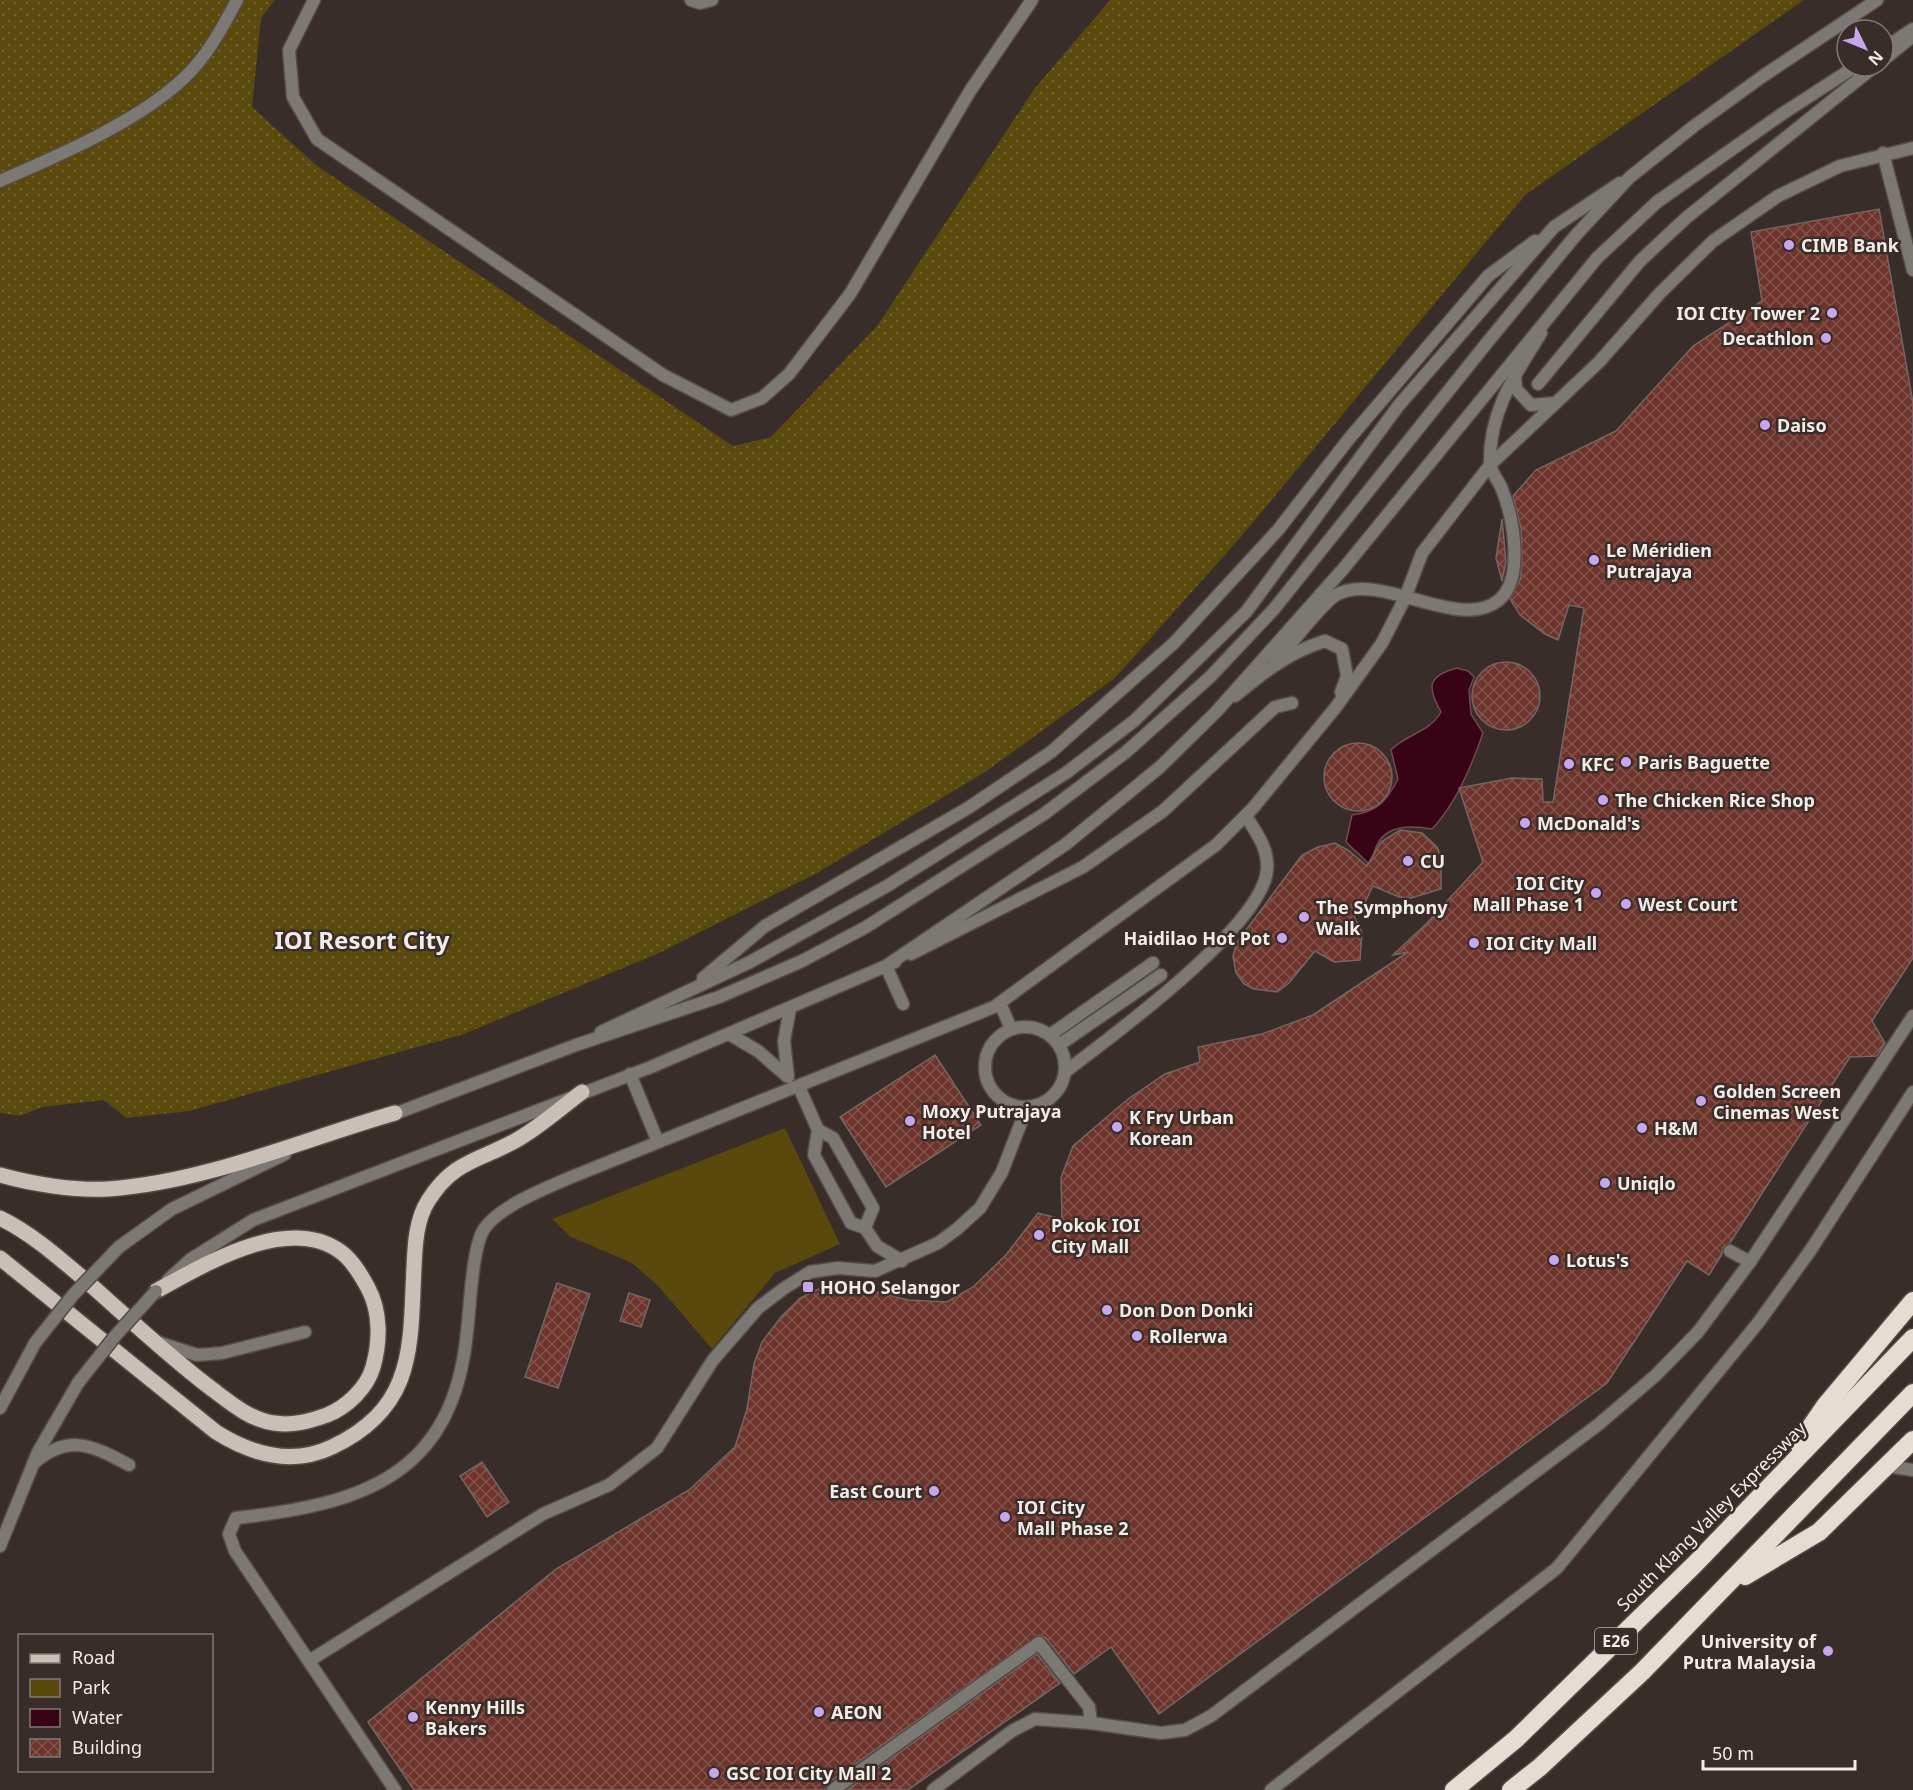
<svg xmlns="http://www.w3.org/2000/svg" width="1913" height="1790" font-family="'Noto Sans',sans-serif">
<style>
.grass{fill:url(#grass-dots)}
.green{fill:#5a490d}
.water{fill:#380314;stroke:#704953;stroke-width:1.5}
.building{fill:url(#building-cross-hatch);stroke:#746663;stroke-width:1.5}
.lines{fill:none;stroke-linecap:round;stroke-linejoin:round}
.service-casing{stroke:#564b47;stroke-width:15}
.minor-casing{stroke:#564b47;stroke-width:15}
.tertiary-casing{stroke:#564b47;stroke-width:15}
.primary-casing{stroke:#564b47;stroke-width:18}
.motorway-casing{stroke:#564b47;stroke-width:21}
.service{stroke:#7c7873;stroke-width:12}
.minor{stroke:#7c7873;stroke-width:12}
.tertiary{stroke:#7c7873;stroke-width:12}
.primary{stroke:#c8c0b6;stroke-width:15}
.motorway{stroke:#e6dcd1;stroke-width:18}
.tertiary-bridge-casing{stroke:#564b47;stroke-width:15;stroke-linecap:butt}
.tertiary-bridge{stroke:#7c7873;stroke-width:12}
.poi-dot{fill:#c7a6f0;stroke:#382d28;stroke-width:2}
.labels{text-anchor:middle;dominant-baseline:central;stroke-width:5;stroke-linejoin:round;paint-order:stroke}
.shield{fill:#382d28;stroke:#bab2ae;stroke-width:1.5}
.shield-label{font-size:16px;font-weight:bold;fill:#f2ebe7}
.poi-label{font-size:18px;font-weight:bold;fill:#f2ebe7;stroke:#382d28;text-anchor:start}
.street-label{font-size:18px;fill:#f2ebe7;stroke:#382d28}
.district-label{font-size:24px;font-weight:bold;fill:#f2ebe7;stroke:#382d28}
</style>
<defs>
<pattern id="grass-dots" width="8" height="8" patternUnits="userSpaceOnUse" patternTransform="scale(1.5)"><rect width="8" height="8" fill="#5a490d"/><path d="M2 2h.1M6 6h.1" fill="none" stroke="#726330" stroke-width="1.8" stroke-linecap="round"/></pattern>
<pattern id="building-cross-hatch" width="8" height="8" patternUnits="userSpaceOnUse" patternTransform="scale(1.5)"><rect width="8" height="8" fill="#6d342c"/><path d="M0 0l8 8M0 8l8-8" fill="none" stroke="#82524b"/></pattern>
</defs>
<rect width="100%" height="100%" fill="#382d28"/>
<polygon class="grass" points="0,0 275,0 261,18 252,107 316,165 733,446 771,437 877,326 1035,88 1110,0 1804,0 1525,195 1239,539 1115,678 985,772 817,873 657,954 464,1034 189,1111 126,1118 104,1100 42,1107 20,1116 0,1113"/>
<polygon class="green" points="785,1128 840,1244 775,1273 712,1349 658,1286 632,1263 571,1237 552,1219"/>
<path class="water" d="M1457,668l11,3 6,6 -5,13 2,24 12,19c-11,32 -27,71 -51,96 -38,-7 -60,2 -61,45l-4,-12 -21,-20 6,-27c25,-3 35,-14 46,-36l-7,-29c15,-16 38,-17 50,-38 -14,-25 -14,-36 16,-44z"/>
<g class="building">
<polygon points="1879,209 1913,403 1913,958 1872,1021 1885,1043 1877,1056 1850,1057 1730,1243 1723,1247 1722,1254 1709,1275 1687,1261 1607,1383 1159,1714 1111,1647 1074,1674 1046,1638 1039,1635 828,1783 825,1790 414,1790 368,1722 556,1569 689,1490 735,1447 747,1409 754,1364 762,1342 781,1317 800,1298 823,1287 850,1285 908,1300 947,1302 973,1287 1006,1255 1038,1213 1062,1219 1061,1178 1073,1146 1128,1099 1165,1074 1200,1062 1198,1047 1262,1034 1313,1015 1408,952 1393,955 1426,924 1483,862 1459,788 1512,778 1542,779 1543,802 1553,802 1584,608 1569,605 1558,640 1545,634 1520,615 1510,599 1520,580 1522,562 1521,528 1513,496 1536,470 1616,431 1693,346 1762,301 1751,232"/>
<polygon points="1502,519 1506,561 1502,581 1496,558"/>
<circle cx="1506" cy="696" r="34"/>
<circle cx="1358" cy="777" r="34"/>
<polygon points="1400,830 1422,833 1437,847 1441,857 1441,889 1411,898 1399,897 1373,886 1363,906 1354,916 1362,933 1360,960 1334,962 1315,951 1289,983 1277,992 1254,989 1244,984 1236,973 1233,956 1237,942 1302,855 1318,847 1335,843 1348,850 1367,866 1381,842"/>
<polygon points="935,1055 981,1125 886,1187 840,1117"/>
<polygon points="557,1283 590,1294 558,1388 525,1377"/>
<polygon points="629,1293 650,1300 641,1327 620,1321"/>
<polygon points="482,1462 509,1502 487,1517 460,1476"/>
<polygon points="1037,1654 1060,1683 908,1790 847,1790"/>
</g>
<g class="lines">
<defs>
<g id="service">
<polyline points="1883,60 1913,36"/>
<polyline points="1883,153 1913,270"/>
<path d="M0,181c58,-25 137,-59 183,-102 23,-21 40,-52 54,-79"/>
<polyline points="1515,376 1516,389 1531,405 1555,403"/>
<polyline points="1538,384 1640,261 1686,218 1875,66"/>
<path d="M1275,663c12,-14 47,-60 61,-68 43,-25 124,38 163,5 26,-22 14,-85 2,-113 -3,-7 -11,-16 -11,-24 -1,-52 25,-88 51,-130"/>
<path d="M1235,696c29,-24 54,-44 90,-55l17,8 5,27 -6,16"/>
<polyline points="911,954 1083,867 1163,811 1275,707 1292,703"/>
<polyline points="895,962 886,966 903,1004"/>
<polyline points="703,978 765,926 968,808 1051,752 1174,643 1278,530 1348,440 1488,276 1535,241"/>
<polyline points="1000,1003 1011,1029"/>
<circle cx="1025" cy="1067" r="40"/>
<polyline points="601,1032 750,962 887,886 1066,773 1134,721 1246,612 1399,405 1554,227 1620,183"/>
<polyline points="729,1034 758,1051 788,1077 784,1041 790,1009"/>
<polyline points="1050,1035 1153,963"/>
<polyline points="1059,1045 1161,975"/>
<path d="M1065,1072c47,-36 197,-145 202,-202 2,-22 -11,-37 -21,-54"/>
<polyline points="630,1074 658,1142"/>
<polyline points="799,1087 818,1130 814,1155 851,1223 865,1228 877,1246 902,1261"/>
<polyline points="818,1130 833,1138 873,1208 865,1228"/>
<polyline points="1730,1251 1750,1262"/>
<polyline points="157,1342 197,1355 222,1353 305,1332"/>
<path d="M33,1464c35,-31 59,-19 96,1"/>
<polyline points="1887,1466 1913,1470"/>
<polyline points="309,1661 543,1514 609,1485 657,1448 713,1360 758,1308 783,1289 810,1272 838,1268 875,1271 938,1243 957,1229 980,1208 1002,1172 1027,1107"/>
<path d="M395,1790l-160,-239 -6,-17 7,-16c127,-14 217,-42 231,-186 3,-24 5,-84 17,-103 16,-23 60,-40 85,-51l425,-171 222,-162 37,-37 83,-101 46,-64 23,-45 17,-45 68,-88 109,-103 61,-69 53,-52 65,-45 62,-30 73,-18"/>
<polyline points="833,1790 1039,1643 1089,1707 1091,1723"/>
<polyline points="933,1790 1012,1731 1035,1719 1091,1723 1161,1733 1185,1730 1211,1716 1599,1424 1656,1375 1698,1332 1750,1262 1913,1016"/>
<polyline points="1271,1790 1557,1568 1758,1323 1810,1251 1913,1092"/>
</g>
<g id="minor">
<polyline points="314,0 289,50 293,97 317,139 663,375 731,410 762,398 789,374 850,294 970,91 1032,0"/>
<polyline points="691,0 700,3 712,0"/>
</g>
<g id="tertiary">
<polyline points="1883,49 1913,29"/>
<polyline points="389,1116 576,1045 719,997 802,961 866,927 1044,814 1126,752 1210,677 1274,609 1490,339 1576,235 1630,177 1694,126 1763,76 1877,0"/>
<polyline points="119,1247 172,1209 285,1154"/>
<polyline points="168,1280 191,1259 253,1220 651,1067 886,966 1066,844 1160,767 1216,712 1344,568 1597,258 1657,202 1782,114 1856,66"/>
<polyline points="0,1408 35,1343"/>
<polyline points="0,1546 38,1452 78,1383"/>
</g>
<g id="primary">
<path d="M0,1175c32,9 75,16 108,14 99,-7 193,-49 287,-76"/>
<path d="M0,1218c31,15 58,39 84,61 41,36 81,74 124,107 19,14 41,34 66,37 19,3 36,-2 53,-8 20,-8 40,-27 46,-48 7,-25 8,-55 -5,-79 -7,-13 -15,-27 -27,-36 -53,-39 -137,13 -185,39"/>
<path d="M0,1258l216,174c35,22 76,34 116,15 84,-40 78,-100 82,-180 1,-22 2,-47 14,-66 27,-43 54,-40 92,-63 22,-13 42,-31 62,-46"/>
</g>
<g id="motorway">
<polyline points="1799,1444 1825,1406 1913,1301"/>
<polyline points="1745,1576 1819,1532 1913,1440"/>
<polyline points="1454,1790 1516,1739 1695,1564 1913,1338"/>
<polyline points="1511,1790 1540,1767 1642,1672 1913,1393"/>
</g>
</defs>
<use href="#service" class="service-casing"/>
<use href="#minor" class="minor-casing"/>
<use href="#tertiary" class="tertiary-casing"/>
<use href="#primary" class="primary-casing"/>
<use href="#motorway" class="motorway-casing"/>
<use href="#service" class="service"/>
<use href="#minor" class="minor"/>
<use href="#tertiary" class="tertiary"/>
<use href="#primary" class="primary"/>
<use href="#motorway" class="motorway"/>
<defs>
<g id="tertiary-bridge">
<polyline points="35,1343 73,1295 119,1247"/>
<polyline points="78,1383 116,1335 156,1291"/>
</g>
</defs>
<use href="#tertiary-bridge" class="tertiary-bridge-casing"/>
<use href="#tertiary-bridge" class="tertiary-bridge"/>
</g>
<g class="poi-dot">
<circle cx="1789" cy="245" r="6"/>
<circle cx="1832" cy="313" r="6"/>
<circle cx="1826" cy="338" r="6"/>
<circle cx="1765" cy="425" r="6"/>
<circle cx="1594" cy="560" r="6"/>
<circle cx="1626" cy="762" r="6"/>
<circle cx="1569" cy="764" r="6"/>
<circle cx="1603" cy="800" r="6"/>
<circle cx="1525" cy="823" r="6"/>
<circle cx="1408" cy="861" r="6"/>
<circle cx="1596" cy="893" r="6"/>
<circle cx="1626" cy="904" r="6"/>
<circle cx="1304" cy="917" r="6"/>
<circle cx="1282" cy="938" r="6"/>
<circle cx="1474" cy="943" r="6"/>
<circle cx="1701" cy="1101" r="6"/>
<circle cx="910" cy="1121" r="6"/>
<circle cx="1117" cy="1127" r="6"/>
<circle cx="1642" cy="1128" r="6"/>
<circle cx="1605" cy="1183" r="6"/>
<circle cx="1039" cy="1235" r="6"/>
<circle cx="1554" cy="1260" r="6"/>
<rect x="802" y="1281" width="12" height="12" rx="3"/>
<circle cx="1107" cy="1310" r="6"/>
<circle cx="1137" cy="1336" r="6"/>
<circle cx="934" cy="1491" r="6"/>
<circle cx="1005" cy="1517" r="6"/>
<circle cx="1828" cy="1651" r="6"/>
<circle cx="819" cy="1712" r="6"/>
<circle cx="413" cy="1717" r="6"/>
<circle cx="714" cy="1773" r="6"/>
</g>
<g class="labels">
<rect class="shield" x="1595" y="1628" width="42" height="26" rx="4.5"/>
<g class="shield-label">
<text x="1616" y="1641">E26</text>
</g>
<g class="poi-label">
<text x="1801" y="245">CIMB Bank</text>
<text x="1820" y="313" text-anchor="end">IOI CIty Tower 2</text>
<text x="1814" y="338" text-anchor="end">Decathlon</text>
<text x="1777" y="425">Daiso</text>
<text x="1606" y="550">Le Méridien<tspan x="1606" dy="21">Putrajaya</tspan></text>
<text x="1638" y="762">Paris Baguette</text>
<text x="1581" y="764">KFC</text>
<text x="1615" y="800">The Chicken Rice Shop</text>
<text x="1537" y="823">McDonald's</text>
<text x="1420" y="861">CU</text>
<text x="1584" y="883" text-anchor="end">IOI City<tspan x="1584" dy="21">Mall Phase 1</tspan></text>
<text x="1638" y="904">West Court</text>
<text x="1316" y="907">The Symphony<tspan x="1316" dy="21">Walk</tspan></text>
<text x="1270" y="938" text-anchor="end">Haidilao Hot Pot</text>
<text x="1486" y="943">IOI City Mall</text>
<text x="1713" y="1091">Golden Screen<tspan x="1713" dy="21">Cinemas West</tspan></text>
<text x="922" y="1111">Moxy Putrajaya<tspan x="922" dy="21">Hotel</tspan></text>
<text x="1129" y="1117">K Fry Urban<tspan x="1129" dy="21">Korean</tspan></text>
<text x="1654" y="1128">H&amp;M</text>
<text x="1617" y="1183">Uniqlo</text>
<text x="1051" y="1225">Pokok IOI<tspan x="1051" dy="21">City Mall</tspan></text>
<text x="1566" y="1260">Lotus's</text>
<text x="820" y="1287">HOHO Selangor</text>
<text x="1119" y="1310">Don Don Donki</text>
<text x="1149" y="1336">Rollerwa</text>
<text x="922" y="1491" text-anchor="end">East Court</text>
<text x="1017" y="1507">IOI City<tspan x="1017" dy="21">Mall Phase 2</tspan></text>
<text x="1816" y="1641" text-anchor="end">University of<tspan x="1816" dy="21">Putra Malaysia</tspan></text>
<text x="425" y="1707">Kenny Hills<tspan x="425" dy="21">Bakers</tspan></text>
<text x="831" y="1712">AEON</text>
<text x="726" y="1773">GSC IOI City Mall 2</text>
</g>
<g class="street-label">
<text transform="translate(1711 1516) rotate(-45)">South Klang Valley Expressway</text>
</g>
<g class="district-label">
<text x="362" y="939">IOI Resort City</text>
</g>
</g>
<rect x="18" y="1634" width="195" height="138" fill="#382d28" stroke="#827974" stroke-width="1.5"/>
<rect x="30" y="1654" width="30" height="9" fill="#c8c0b6" stroke="#827974" stroke-width="1.5"/>
<text x="72" y="1664" font-size="18" fill="#f2ebe7">Road</text>
<rect x="30" y="1679" width="30" height="18" fill="#5a490d" stroke="#827974" stroke-width="1.5"/>
<text x="72" y="1694" font-size="18" fill="#f2ebe7">Park</text>
<rect x="30" y="1709" width="30" height="18" fill="#380314" stroke="#827974" stroke-width="1.5"/>
<text x="72" y="1724" font-size="18" fill="#f2ebe7">Water</text>
<rect x="30" y="1739" width="30" height="18" fill="url(#building-cross-hatch)" stroke="#827974" stroke-width="1.5"/>
<text x="72" y="1754" font-size="18" fill="#f2ebe7">Building</text>
<g transform="translate(1865 48) rotate(133)"><circle r="28" fill="#382d28" stroke="#827974" stroke-width="1.5"/>
<path d="M0-4.5L10 22L0 15L-10 22Z" fill="#c7a6f0"/>
<text y="-9" font-size="16" font-weight="bold" text-anchor="middle" fill="#f2ebe7">N</text>
</g>
<path d="M1703 1760v9h152v-9" fill="none" stroke="#f2ebe7" stroke-width="3"/>
<text x="1712" y="1760" font-size="18" fill="#f2ebe7" stroke="#382d28" stroke-width="4.5" paint-order="stroke">50 m</text>
</svg>
